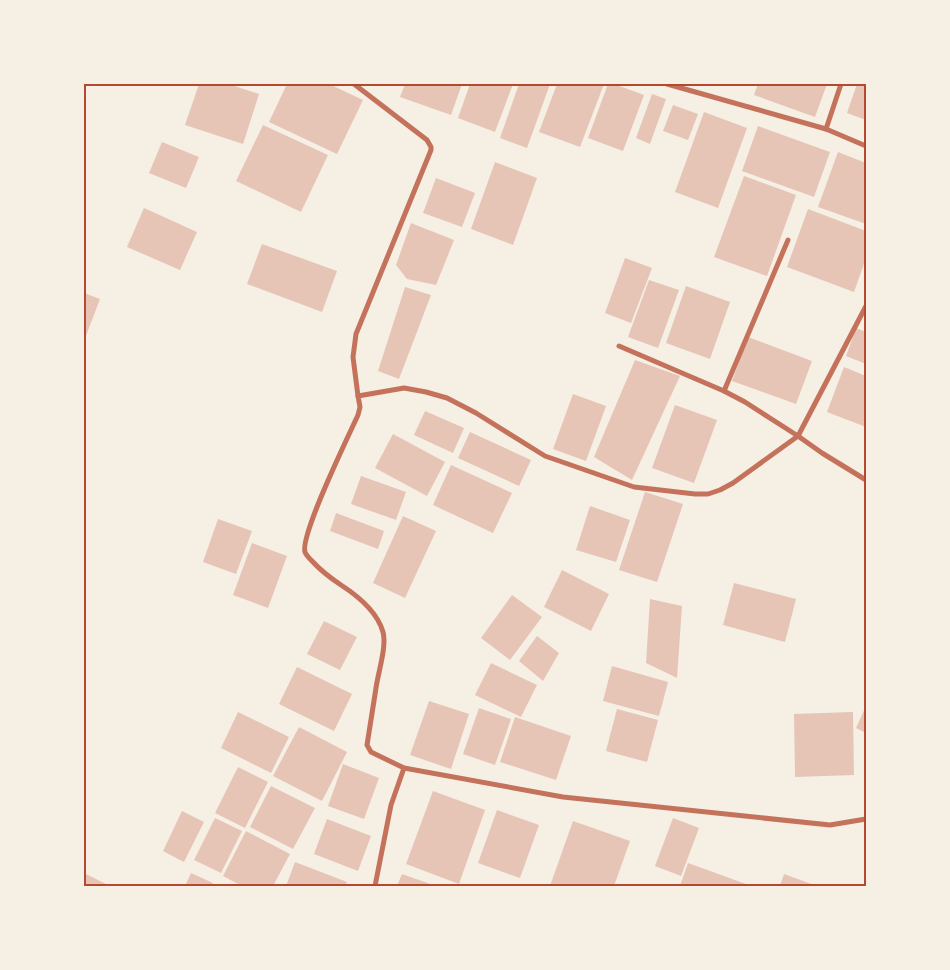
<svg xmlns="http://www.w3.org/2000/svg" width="950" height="970" font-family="Mulish,sans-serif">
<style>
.building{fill:#e6c5b7}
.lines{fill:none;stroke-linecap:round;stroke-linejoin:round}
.minor{stroke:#c5725c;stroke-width:5}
.neatline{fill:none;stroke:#b5482f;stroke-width:2}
</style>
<rect width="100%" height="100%" fill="#f6efe4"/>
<g class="building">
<polygon points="199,84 228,84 259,94 243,144 185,125"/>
<polygon points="287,84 329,84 363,100 337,154 269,122"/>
<polygon points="405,84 462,84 451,115 400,97"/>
<polygon points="470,84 513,84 495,132 458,118"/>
<polygon points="519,84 550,84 527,148 500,138"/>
<polygon points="557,84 604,84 580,147 539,132"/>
<polygon points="608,84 614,84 644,95 623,151 588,138"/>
<polygon points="758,84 827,84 815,117 754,95"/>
<polygon points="857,84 866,84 866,120 847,113"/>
<polygon points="652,94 666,99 650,144 636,138"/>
<polygon points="673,105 698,114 688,140 663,131"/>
<polygon points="704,112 747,128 718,208 675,192"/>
<polygon points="263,125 328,155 301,212 236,181"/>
<polygon points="758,126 830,152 814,197 742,171"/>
<polygon points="162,142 199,157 186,188 149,173"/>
<polygon points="838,152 866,163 866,224 818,207"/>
<polygon points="495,162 537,178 513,245 471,229"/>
<polygon points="744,176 796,195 767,276 714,257"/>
<polygon points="436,178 475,193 462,227 423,213"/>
<polygon points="144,208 197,232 180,270 127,247"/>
<polygon points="808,209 866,231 866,258 854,292 787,267"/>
<polygon points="411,223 454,240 436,285 407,279 396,265"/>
<polygon points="262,244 337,271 322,312 247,284"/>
<polygon points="625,258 652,268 631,323 605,313"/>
<polygon points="649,280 679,290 658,348 628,337"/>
<polygon points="686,286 730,302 710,359 666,343"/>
<polygon points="405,287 431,295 399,379 378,371"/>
<polygon points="84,293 100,299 84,341"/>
<polygon points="856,328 866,332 866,364 846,356"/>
<polygon points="748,337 812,361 796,404 732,381"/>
<polygon points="635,360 680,376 632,480 594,457"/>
<polygon points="844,367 866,376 866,427 827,412"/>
<polygon points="573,394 606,406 586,461 553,449"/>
<polygon points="675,405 717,420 694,483 652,468"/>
<polygon points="425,411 464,428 453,453 414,435"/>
<polygon points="470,432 531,460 519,486 458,458"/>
<polygon points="393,434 445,462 427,496 375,468"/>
<polygon points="451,465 512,493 493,533 433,505"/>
<polygon points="361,476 406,492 396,520 351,504"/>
<polygon points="645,492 683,504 657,582 619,570"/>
<polygon points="590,506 630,520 616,562 576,550"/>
<polygon points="336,513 384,531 378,549 330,531"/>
<polygon points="403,516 436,531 405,598 373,583"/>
<polygon points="218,519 252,531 236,574 203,562"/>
<polygon points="252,543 287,556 268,608 233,595"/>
<polygon points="562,570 609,594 591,631 544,607"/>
<polygon points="734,583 796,599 785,642 723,625"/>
<polygon points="512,595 542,617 510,660 481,638"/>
<polygon points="650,599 682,606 677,678 646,663"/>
<polygon points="324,621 357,637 340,670 307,654"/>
<polygon points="537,636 559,653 543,681 519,661"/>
<polygon points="491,663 537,685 521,717 475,695"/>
<polygon points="612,666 668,682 659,716 603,701"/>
<polygon points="297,667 352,694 334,731 279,704"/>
<polygon points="429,701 469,714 451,769 410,755"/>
<polygon points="866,706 866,733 856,728"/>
<polygon points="479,708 511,719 495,765 463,754"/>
<polygon points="617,709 658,720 647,762 606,751"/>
<polygon points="238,712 289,737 271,773 221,748"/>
<polygon points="853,712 854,775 795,777 794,714"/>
<polygon points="515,717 571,736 556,780 500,762"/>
<polygon points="299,727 347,752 322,801 273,776"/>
<polygon points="343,764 379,778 364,819 328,806"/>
<polygon points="238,767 268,782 245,828 215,813"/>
<polygon points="271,786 315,808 293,849 250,827"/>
<polygon points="433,791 485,810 459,884 406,864"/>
<polygon points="497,810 539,825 520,878 478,863"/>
<polygon points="182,811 204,822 184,862 163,851"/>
<polygon points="215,818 242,831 221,873 194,860"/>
<polygon points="673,818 699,828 681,876 655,866"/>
<polygon points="327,819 371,836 358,871 314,854"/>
<polygon points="573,821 630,841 614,886 550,886"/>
<polygon points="246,831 290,854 273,886 242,886 223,876"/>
<polygon points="295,862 347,882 345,886 286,886"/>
<polygon points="688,863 746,884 745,886 680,886"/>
<polygon points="84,873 108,885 107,886 84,886"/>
<polygon points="191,873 213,883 211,886 185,886"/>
<polygon points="402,874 436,886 397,886"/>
<polygon points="784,874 817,886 780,886"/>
</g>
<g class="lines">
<g class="minor">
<polyline points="354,84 427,140 431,147 431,150 356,334 353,357 358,396"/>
<polyline points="667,84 826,129 866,146"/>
<polyline points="826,129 841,84"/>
<polyline points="619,346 724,391 745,402 798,436 866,306"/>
<polyline points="724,391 788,240"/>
<path d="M866,480l-44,-27 -24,-17 -65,47 -13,7 -12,4h-13l-61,-7 -89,-31 -69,-43 -29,-15 -21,-6 -22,-4 -46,8 2,11 -2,8c-10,22 -58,120 -53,137 1,3 4,6 7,9 10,11 17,16 29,24 17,11 36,26 42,47 4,14 -5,41 -7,56 -3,19 -6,38 -9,57l4,7 33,16 159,29 267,28 36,-6"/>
<polyline points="375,886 391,805 404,768"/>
</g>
</g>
<rect width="950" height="970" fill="none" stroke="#f6efe4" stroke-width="170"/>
<rect x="85" y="85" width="780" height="800" class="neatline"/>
</svg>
